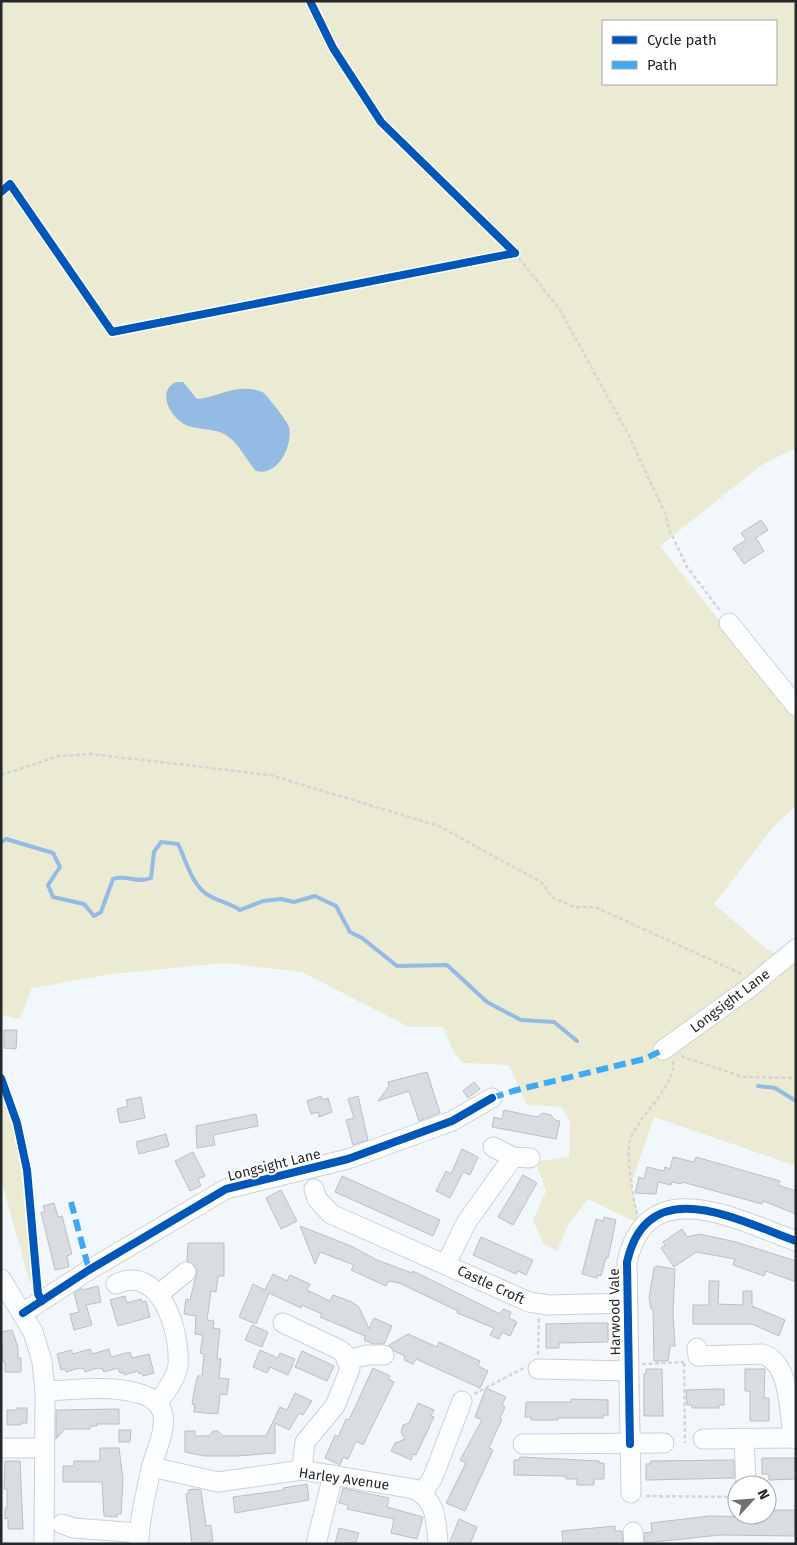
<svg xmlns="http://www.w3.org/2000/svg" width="797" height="1545" font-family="'Fira Sans',sans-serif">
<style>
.green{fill:#ebebd3;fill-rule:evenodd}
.water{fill:#94bbe3}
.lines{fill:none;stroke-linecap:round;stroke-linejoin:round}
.stream{stroke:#94bbe3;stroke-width:4}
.building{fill:#d9dce0;stroke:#bcbfc3}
.minor-casing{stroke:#cdd1d4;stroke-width:21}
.path{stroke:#d5d5d7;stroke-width:2.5;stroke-dasharray:4 2.5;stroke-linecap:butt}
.minor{stroke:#fdfeff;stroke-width:19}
.quiet{stroke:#3fa9f5;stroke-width:6;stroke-dasharray:12 6;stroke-linecap:butt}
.cycleway-casing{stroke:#fff;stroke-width:11}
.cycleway{stroke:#0057b8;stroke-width:8}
.labels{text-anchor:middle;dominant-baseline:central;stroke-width:4;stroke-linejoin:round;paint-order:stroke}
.street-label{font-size:14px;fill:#25282a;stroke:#fff}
</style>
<rect width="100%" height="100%" fill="#f2f7fc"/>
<g class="green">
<path d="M1,1h795v447l-33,16 -103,82 136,170v90l-22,20 -60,78 53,45 10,5 19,2v210l-142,-49 -21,62 -1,13 7,25 -6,4 -45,-22 -19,24 -12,28 -13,-7 -11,-23 13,-30 -9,-24 1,-6 31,-4 1,-35 -8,-15 -35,-2 -18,-40 -46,-2 -10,-12 -10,-24h-34l-107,-55 -78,-9 -112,11 -80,14 -12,31 -19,-4zM603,21h173v63h-173z"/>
<polygon points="1,1064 23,1125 32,1166 42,1282 30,1283 1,1180"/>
</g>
<path class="water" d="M176,382h7l14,17c18,-1 33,-12 52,-10 4,0 12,2 15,4 4,4 24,29 25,34 4,19 -11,50 -33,44 -10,-11 -17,-28 -30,-36 -11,-7 -26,-5 -38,-9 -16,-6 -33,-34 -12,-44z"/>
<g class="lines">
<g class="stream">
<path d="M1,842l5,-3 47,14 7,14 -12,18 5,12 31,7 10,12 7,-4 12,-33c13,-5 24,5 38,-1l3,-26 7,-10 17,2c8,16 13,40 30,51 10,6 21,8 32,15l23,-9 18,-2 13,3 21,-6 21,10 14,26 12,6 35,28 50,-1 40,37 34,18 33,2 23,19"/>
<polyline points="758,1086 775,1088 796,1101"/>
</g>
</g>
<g class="building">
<polygon points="761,520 768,530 756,538 764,551 744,564 733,548 746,540 741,533"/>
<polygon points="4,1030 17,1030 16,1049 4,1048"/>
<polygon points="427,1072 440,1113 419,1121 409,1091 378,1101 389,1086 388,1082"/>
<polygon points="474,1082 480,1089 468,1098 463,1091"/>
<polygon points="321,1096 323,1100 328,1098 332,1112 319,1117 318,1112 311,1114 307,1101"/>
<polygon points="358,1096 368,1140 353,1145 346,1120 354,1118 348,1099"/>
<polygon points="141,1097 145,1118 120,1123 117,1109 128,1106 126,1100"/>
<polygon points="504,1110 537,1117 543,1113 551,1115 555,1120 560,1121 556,1139 492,1127 494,1117 502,1119"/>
<polygon points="256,1114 258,1126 213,1135 215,1145 197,1148 196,1126"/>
<polygon points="166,1134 169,1146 139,1154 136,1142"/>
<polygon points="462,1149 478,1157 470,1175 463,1172 450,1198 436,1191 446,1171 451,1174"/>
<polygon points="193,1152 205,1176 198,1179 201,1186 190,1191 175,1161"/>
<polygon points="673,1157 694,1162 696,1157 780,1181 778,1185 796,1191 796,1214 763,1201 762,1204 682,1182 681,1184 672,1182 671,1185 658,1182 656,1194 635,1193 639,1177 644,1179 647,1167 664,1171 665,1167 670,1169"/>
<polygon points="523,1175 537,1183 513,1225 498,1217"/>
<polygon points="342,1176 440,1220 433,1236 335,1192"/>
<polygon points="281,1190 297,1221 281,1229 266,1198"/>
<polygon points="54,1203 58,1217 62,1216 72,1254 67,1256 69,1267 55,1270 41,1212 45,1212 43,1206"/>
<polygon points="604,1217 616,1220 608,1258 606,1258 601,1276 598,1275 597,1278 582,1274 596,1219 603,1221"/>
<polygon points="300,1226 351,1246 377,1260 412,1273 413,1271 500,1314 503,1309 511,1312 509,1318 517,1322 510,1336 502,1332 499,1339 490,1335 494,1328 457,1313 458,1311 399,1283 389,1281 386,1286 351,1270 354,1265 320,1252 315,1264"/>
<polygon points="682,1229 687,1237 699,1234 736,1242 796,1261 796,1282 766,1271 764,1276 733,1265 735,1259 696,1252 674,1267 661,1248 665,1245 663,1242"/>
<polygon points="481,1237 533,1260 526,1275 518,1271 516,1274 473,1255"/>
<polygon points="188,1243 224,1243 224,1276 218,1276 216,1292 211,1291 207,1320 214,1321 213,1328 220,1329 217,1358 221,1359 219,1378 229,1379 227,1395 220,1394 218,1414 194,1412 195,1405 192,1404 196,1381 198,1376 202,1376 204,1354 200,1353 203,1335 195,1334 196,1316 184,1314 186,1299 190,1300 197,1271 194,1265 187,1261"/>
<polygon points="656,1266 675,1269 673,1313 675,1346 670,1346 668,1361 654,1361 653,1309 651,1309 649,1298 654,1268"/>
<polygon points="273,1274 287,1281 290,1275 310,1284 307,1290 330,1301 333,1295 352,1302 359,1307 369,1329 374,1318 392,1326 384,1344 373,1344 364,1340 365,1336 320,1317 322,1314 302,1305 301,1308 269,1293 256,1324 239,1317 253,1284 265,1290"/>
<polygon points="709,1281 719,1281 718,1304 743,1305 743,1291 752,1291 752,1306 785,1320 779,1336 752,1324 693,1324 693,1305 709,1305"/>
<polygon points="98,1286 101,1302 86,1305 92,1325 74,1330 70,1314 79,1312 74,1293 82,1288 83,1290"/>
<polygon points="125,1296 127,1303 141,1299 142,1302 146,1301 150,1317 118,1326 110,1300"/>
<polygon points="587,1323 608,1323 608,1342 559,1343 559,1348 546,1348 546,1324"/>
<polygon points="252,1325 268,1332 262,1347 245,1340"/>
<polygon points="12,1330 18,1347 18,1358 21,1358 21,1372 5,1372 5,1362 3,1362 1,1332"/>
<polygon points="408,1334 437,1347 439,1342 480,1361 478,1366 488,1371 480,1388 416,1359 413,1364 404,1360 405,1356 394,1351 389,1345"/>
<polygon points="90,1349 92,1354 109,1349 111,1357 130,1352 132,1358 149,1354 154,1373 143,1376 142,1373 139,1374 138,1371 124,1375 123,1372 120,1373 118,1368 104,1372 103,1369 98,1368 85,1372 84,1369 80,1368 66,1372 65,1369 61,1370 57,1354 71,1350 73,1354"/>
<polygon points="260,1350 278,1358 280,1353 295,1359 288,1375 270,1367 267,1373 253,1367"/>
<polygon points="302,1351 334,1366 327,1381 295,1367"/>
<polygon points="373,1368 390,1376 388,1379 394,1382 363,1445 356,1441 348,1459 343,1457 340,1465 325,1458 335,1435 338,1437 346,1419 349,1420"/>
<polygon points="646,1369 662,1369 663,1416 644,1416 644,1374 646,1374"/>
<polygon points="745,1369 765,1369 764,1398 769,1398 769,1421 750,1421 750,1391 745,1391"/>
<polygon points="486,1388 506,1397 502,1405 505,1407 500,1418 502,1419 489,1448 493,1450 465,1511 446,1503 466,1463 460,1460 482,1420 475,1417"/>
<polygon points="715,1389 724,1389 724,1405 719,1405 719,1408 692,1408 692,1405 687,1405 686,1390"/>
<polygon points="295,1393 312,1401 303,1415 299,1413 289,1430 275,1423 275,1453 237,1456 204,1456 185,1452 185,1431 195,1431 195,1436 209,1436 213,1431 218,1431 223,1436 266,1436 280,1407 287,1410"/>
<polygon points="571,1399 608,1400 608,1415 603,1415 603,1418 558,1418 558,1420 531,1420 531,1417 525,1417 526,1402 571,1402"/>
<polygon points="418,1403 434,1410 431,1416 434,1417 416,1455 413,1454 411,1460 391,1451 395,1443 405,1439 401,1432 403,1425 409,1423"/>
<polygon points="17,1408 27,1408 27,1423 21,1423 21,1425 7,1425 7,1410 17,1410"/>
<polygon points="119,1409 119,1424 97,1424 97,1426 91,1426 90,1429 65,1429 56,1439 56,1410"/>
<polygon points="119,1430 131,1430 130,1442 119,1442"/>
<polygon points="100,1448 119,1448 123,1480 121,1514 117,1514 117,1517 104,1516 102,1482 63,1482 63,1466 74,1466 74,1461 100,1461"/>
<polygon points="520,1457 599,1461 599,1463 604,1463 604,1479 594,1479 594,1485 577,1485 577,1479 566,1479 566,1476 514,1475 514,1460 519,1460"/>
<polygon points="762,1458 796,1458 796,1479 769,1480 769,1474 762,1474"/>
<polygon points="734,1460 734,1478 646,1480 646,1464 651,1464 651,1461"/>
<polygon points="5,1461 20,1461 23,1529 8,1529 8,1518 5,1519 5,1508 7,1508 7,1489 4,1489"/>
<polygon points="307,1484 309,1500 235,1513 233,1497 284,1490 283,1488"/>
<polygon points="343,1488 389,1498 387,1507 423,1517 417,1539 391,1533 394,1519 347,1509 348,1505 339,1503"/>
<polygon points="196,1489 201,1490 206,1526 211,1525 213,1541 192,1544 186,1494 189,1493 188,1490"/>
<polygon points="767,1510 796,1510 796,1536 720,1535 645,1543 644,1533 652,1532 651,1523 709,1516 753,1517 753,1515 767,1515"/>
<polygon points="459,1519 477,1527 470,1544 449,1544"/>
<polygon points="615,1526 615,1531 622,1531 623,1544 563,1544 562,1531"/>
<polygon points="339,1528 359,1533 356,1542 335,1544"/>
</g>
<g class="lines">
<defs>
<g id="minor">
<polyline points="729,623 796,706"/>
<polyline points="663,1050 749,988 796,949"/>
<polyline points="493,1147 513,1157 530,1158"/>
<polyline points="314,1189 317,1199 331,1214 529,1302 549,1305 627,1303"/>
<polyline points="446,1264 466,1223 513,1157"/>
<polyline points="1,1279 33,1332 42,1361 45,1391 44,1544"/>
<path d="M116,1284c44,-21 65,48 62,82 -2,13 -13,27 -21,37"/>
<polyline points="159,1294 186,1272"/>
<polyline points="23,1313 89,1270 226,1189 348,1159 452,1121 492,1098"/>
<polyline points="283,1323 338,1349 344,1353 350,1369 335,1406 305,1442 302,1470"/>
<path d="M697,1348l1,8 64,-2c29,8 27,58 31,84"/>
<polyline points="347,1360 367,1355 384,1355"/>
<polyline points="538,1369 628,1371"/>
<path d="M45,1391c30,-1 63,-6 92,2 9,2 20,7 24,16 8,17 -6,43 -10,60 -5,24 -12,50 -12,75"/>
<polyline points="744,1438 746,1485"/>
<polyline points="703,1439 796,1438"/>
<polyline points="523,1444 664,1443"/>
<polyline points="1,1448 45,1448"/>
<path d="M152,1467l66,15 84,-12 112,19c23,11 22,33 24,55"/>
<path d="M631,1493l-4,-231c21,-92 112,-41 169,-21"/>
<polyline points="422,1494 433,1477 462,1401"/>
<polyline points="62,1524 74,1528 139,1533"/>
<polyline points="633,1532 634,1544"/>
<polyline points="316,1544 333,1475"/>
</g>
</defs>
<use href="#minor" class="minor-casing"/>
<g class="path">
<polyline points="515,253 560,310 628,434 665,513 669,529 687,567 721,612"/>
<polyline points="1,775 59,756 92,754 270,775 439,826 541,882 552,897 574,907 595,907 742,974"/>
<polyline points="681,1056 743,1077 796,1078"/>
<path d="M637,1214c-4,-15 -11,-59 -7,-73 7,-25 47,-55 43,-80"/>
<polyline points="538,1355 539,1318"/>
<polyline points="684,1363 685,1443"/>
<polyline points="642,1364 684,1362"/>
<polyline points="474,1394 524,1368"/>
<polyline points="646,1496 736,1497"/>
</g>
<use href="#minor" class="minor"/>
<g class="quiet">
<polyline points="492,1098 513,1091 644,1059 663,1050"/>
<polyline points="71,1202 89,1270"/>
</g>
<defs>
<g id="cycleway">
<polyline points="310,1 333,48 381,122 515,253"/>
<polyline points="1,192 10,184 112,332 515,253"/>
<polyline points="1,1078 17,1123 27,1170 38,1294 42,1301"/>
<polyline points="23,1313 89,1270 226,1189 348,1159 452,1121 492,1098"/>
<path d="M630,1444l-3,-182c21,-92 112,-41 169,-21"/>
</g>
</defs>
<use href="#cycleway" class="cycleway-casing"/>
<use href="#cycleway" class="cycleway"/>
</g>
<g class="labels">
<g class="street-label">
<text transform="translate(730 1001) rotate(-37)">Longsight Lane</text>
<text transform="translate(274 1165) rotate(-14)">Longsight Lane</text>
<text transform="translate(491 1285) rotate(25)">Castle Croft</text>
<text transform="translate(615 1312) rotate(-91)">Harwood Vale</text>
<text transform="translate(344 1479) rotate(8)">Harley Avenue</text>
</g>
</g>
<rect width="797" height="1545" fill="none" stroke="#25282a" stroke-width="5"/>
<rect x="602" y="20" width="175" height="65" fill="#ffffff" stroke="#a8a9aa"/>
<rect x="612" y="36" width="25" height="8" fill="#0057b8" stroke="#a8a9aa"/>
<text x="647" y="45" font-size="15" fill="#25282a">Cycle path</text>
<rect x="612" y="61" width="25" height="8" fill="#3fa9f5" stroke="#a8a9aa"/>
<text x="647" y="70" font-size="15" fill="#25282a">Path</text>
<g transform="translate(752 1500) rotate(64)"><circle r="24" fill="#ffffff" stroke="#a8a9aa"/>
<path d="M0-4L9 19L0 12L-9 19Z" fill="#6d7074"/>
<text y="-8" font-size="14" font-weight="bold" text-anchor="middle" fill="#25282a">N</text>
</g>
</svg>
